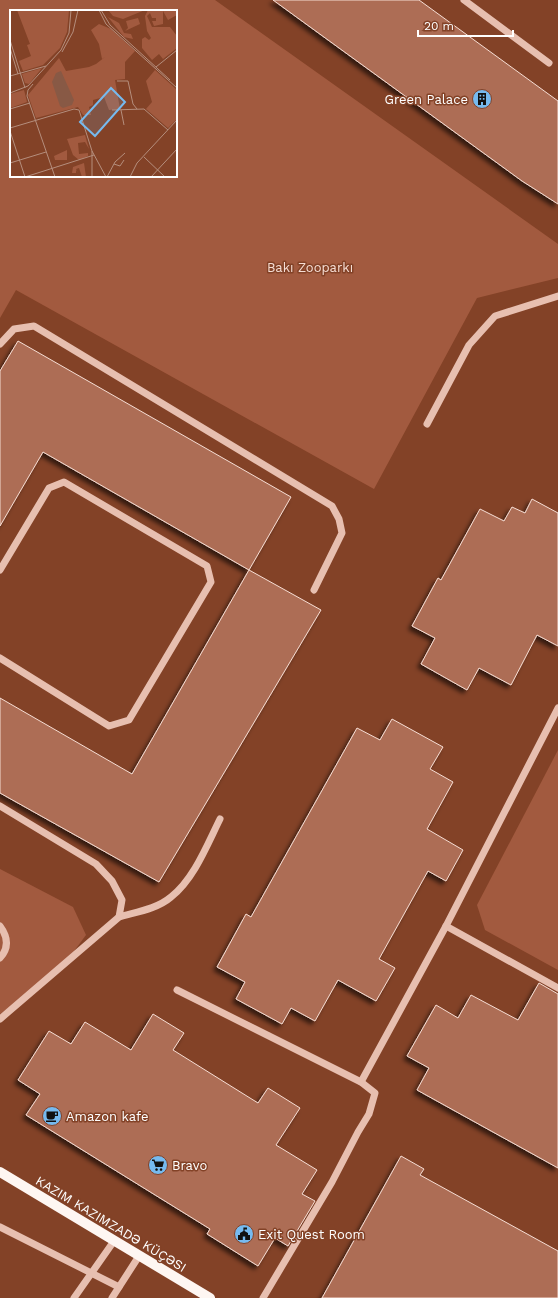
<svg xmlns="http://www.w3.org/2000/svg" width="558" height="1298" font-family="'Work Sans',sans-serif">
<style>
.green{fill:#a25a3f;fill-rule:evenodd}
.building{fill:#ad6d54;stroke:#f6ddd4;filter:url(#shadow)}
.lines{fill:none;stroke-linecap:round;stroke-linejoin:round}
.minor{stroke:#e7bfb0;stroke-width:7}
.major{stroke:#fef6f2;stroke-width:10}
.labels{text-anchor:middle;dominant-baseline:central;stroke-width:3;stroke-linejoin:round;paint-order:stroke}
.poi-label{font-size:13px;fill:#fff;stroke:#834227;text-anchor:start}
.park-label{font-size:13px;fill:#f6ddd4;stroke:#834227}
.street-label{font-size:13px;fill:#fff;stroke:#834227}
.inset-road{fill:none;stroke:#b58e7d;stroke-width:1}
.view{fill:#76baef;fill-opacity:0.15;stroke:#76baef;stroke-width:2}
.inset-edge{fill:none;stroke:#fff;stroke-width:2}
</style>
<defs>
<filter id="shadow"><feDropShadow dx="-3.5" dy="3.5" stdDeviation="2" flood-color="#0009"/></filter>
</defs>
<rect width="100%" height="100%" fill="#834227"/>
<g class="green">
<path d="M0,0h215l343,244v34l-81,20 -103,191 -358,-199 -16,28zM11,11h165v165h-165z"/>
<polygon points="558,750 558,970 485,930 477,905"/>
<polygon points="0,869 73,907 86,935 57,974 0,1014"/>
</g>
<g class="building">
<polygon points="273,0 419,0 558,101 558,204 522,181"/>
<polygon points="18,341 291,497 249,570 43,452 0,526 0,371"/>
<polygon points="532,499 558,513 558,646 537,635 511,685 479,668 467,690 421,664 435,638 412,626 438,578 441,580 480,509 504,521 512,507 525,513"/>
<polygon points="249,570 321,610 159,882 0,793 0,698 132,774"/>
<polygon points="392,719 443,747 430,769 453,782 427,829 463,850 446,881 428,871 379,959 395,968 376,1001 338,980 315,1021 291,1008 282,1024 236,999 245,982 217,967 246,914 251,917 357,728 380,740"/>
<polygon points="539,983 558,994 558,1168 417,1090 429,1068 407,1056 436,1005 458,1018 471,995 518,1020"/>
<polygon points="153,1014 184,1033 173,1050 258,1103 268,1088 300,1108 276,1145 317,1170 302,1194 315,1201 288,1246 275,1238 258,1266 207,1234 210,1229 26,1115 40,1094 18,1080 49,1031 71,1044 85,1022 131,1050"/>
<polygon points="401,1156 424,1169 420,1175 558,1251 558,1298 322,1298"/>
</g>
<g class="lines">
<g class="minor">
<polyline points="464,0 549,63"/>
<polyline points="0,344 14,329 34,326 332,506 339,519 342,533 314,590"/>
<polyline points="427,424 469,345 495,316 558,296"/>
<polyline points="0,570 49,488 64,482 207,566 211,582 129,720 109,726 0,658"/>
<polyline points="0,806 96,864 112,881 122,900 119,917 0,1019"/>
<path d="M119,917c17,-5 38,-8 52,-20 23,-18 36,-52 49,-78"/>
<path d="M0,926c8,11 9,22 0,32"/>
<polyline points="446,926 558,988"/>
<polyline points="177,990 361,1082 375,1093 369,1114 358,1132 332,1182 263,1298"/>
<polyline points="361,1082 446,926 558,708"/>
<polyline points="0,1227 119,1287"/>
<polyline points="74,1298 114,1241"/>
<polyline points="112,1298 139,1256"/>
</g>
<polyline class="major" points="0,1172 210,1298"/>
</g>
<defs>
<symbol id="building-disc" viewBox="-11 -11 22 22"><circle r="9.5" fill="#76baef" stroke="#834227"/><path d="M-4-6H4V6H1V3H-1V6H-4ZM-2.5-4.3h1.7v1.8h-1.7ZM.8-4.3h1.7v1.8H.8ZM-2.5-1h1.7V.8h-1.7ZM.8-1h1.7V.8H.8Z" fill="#111"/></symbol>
<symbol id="cafe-disc" viewBox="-11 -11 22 22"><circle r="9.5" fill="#76baef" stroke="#834227"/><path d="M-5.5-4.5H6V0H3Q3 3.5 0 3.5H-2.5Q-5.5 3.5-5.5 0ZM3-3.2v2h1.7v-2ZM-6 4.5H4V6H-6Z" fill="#111"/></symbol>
<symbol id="supermarket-disc" viewBox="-11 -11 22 22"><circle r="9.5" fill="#76baef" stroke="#834227"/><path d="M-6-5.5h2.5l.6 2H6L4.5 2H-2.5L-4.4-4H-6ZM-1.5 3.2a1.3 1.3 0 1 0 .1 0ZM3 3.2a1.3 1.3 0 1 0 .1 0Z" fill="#111"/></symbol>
<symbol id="civic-disc" viewBox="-11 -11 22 22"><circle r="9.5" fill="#76baef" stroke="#834227"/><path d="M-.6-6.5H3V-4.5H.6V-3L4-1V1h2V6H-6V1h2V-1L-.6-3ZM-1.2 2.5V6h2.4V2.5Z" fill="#111"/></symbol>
</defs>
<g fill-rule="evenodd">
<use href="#building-disc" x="471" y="88" width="22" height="22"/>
<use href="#cafe-disc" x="41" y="1105" width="22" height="22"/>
<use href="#supermarket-disc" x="147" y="1154" width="22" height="22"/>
<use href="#civic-disc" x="233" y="1223" width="22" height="22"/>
</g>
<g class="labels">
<g class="poi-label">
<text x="468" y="99" text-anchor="end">Green Palace</text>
<text x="66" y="1116">Amazon kafe</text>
<text x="172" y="1165">Bravo</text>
<text x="258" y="1234">Exit Quest Room</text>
</g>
<g class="park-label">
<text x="310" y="267">Bakı Zooparkı</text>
</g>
<g class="street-label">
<text transform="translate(111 1224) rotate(31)">KAZIM KAZIMZADƏ KÜÇƏSI</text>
</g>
</g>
<g transform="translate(10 10)">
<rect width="167" height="167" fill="#834227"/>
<path d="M7,0h52l-2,22 -7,16 -17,17 -20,6 -4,-10 12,-5 -4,-11 3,-1zM98,0h37l-22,9 -10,-3zM138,0h29v5l-9,5 -5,-9v13l-9,2 -2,-5h4v-3h-4l-2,-5 -3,3 5,11h18l7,9v12l-14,11 -4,-5 -7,6 -10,-12v-9l3,-2 4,3 2,-2 -4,-7 -2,-15zM98,7l11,6 5,10 7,1 2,5 -9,-2zM128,8l2,6 -15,7 3,-3 -2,-7zM89,14l12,5 24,22 -10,11v17l-10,1 5,29 -11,1 -5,-13 -11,3v5l-4,2 2,8h-8l-5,-8 -42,11 -8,-23 31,-37 7,13 23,-4 7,-3 9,-7 -3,2 -3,-15 -8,-14zM32,58l-13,16 -4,-1 -3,-9zM145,60l22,20v29l-9,9 -22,-19 6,-7 -6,-21zM14,80l3,12 -17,6v-14zM75,125l4,14 -4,-7 -7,1 1,11 9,-1v3l-9,4 -6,-5 -6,-16zM57,140v10h-12l-1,-4zM74,153l2,14h-4l-3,-9 -3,1 2,4 -2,-3v3h-4l1,-6z" fill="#a25a3f"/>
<path d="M51,61l13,29 -2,5 -9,3 -3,-2 -8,-24 4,-9z" fill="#885945"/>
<path class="inset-road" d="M89,0l7,14 71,64M91,0l9,15 60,55M0,30l15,48M0,38l8,26M52,42l11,-20 5,-22M146,57l21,-17M0,66l36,-10M107,71h11l5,23 4,5M0,83l18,-7 33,-36 8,-17 2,-23M17,86l1,-6 5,-6M17,86l28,81M0,99l20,-6M102,100l32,-1 24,21M111,100l3,15M0,118l64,-19 5,1 13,41 14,26M0,121l15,46M82,141v26M134,147l21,20M0,153l36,-11M104,154l6,2 4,-6M15,167l69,-22M97,167l8,-15 10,-9M120,167l7,-14 40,-43M141,167l26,-28"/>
<path class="view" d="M101,78l14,14 -30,34 -15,-14z"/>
<rect width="167" height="167" class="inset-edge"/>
</g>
<path d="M418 30v6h95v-6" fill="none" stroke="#ffffff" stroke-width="2"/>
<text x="424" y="30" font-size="12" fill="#ffffff" stroke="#834227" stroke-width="3" paint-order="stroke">20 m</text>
</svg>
